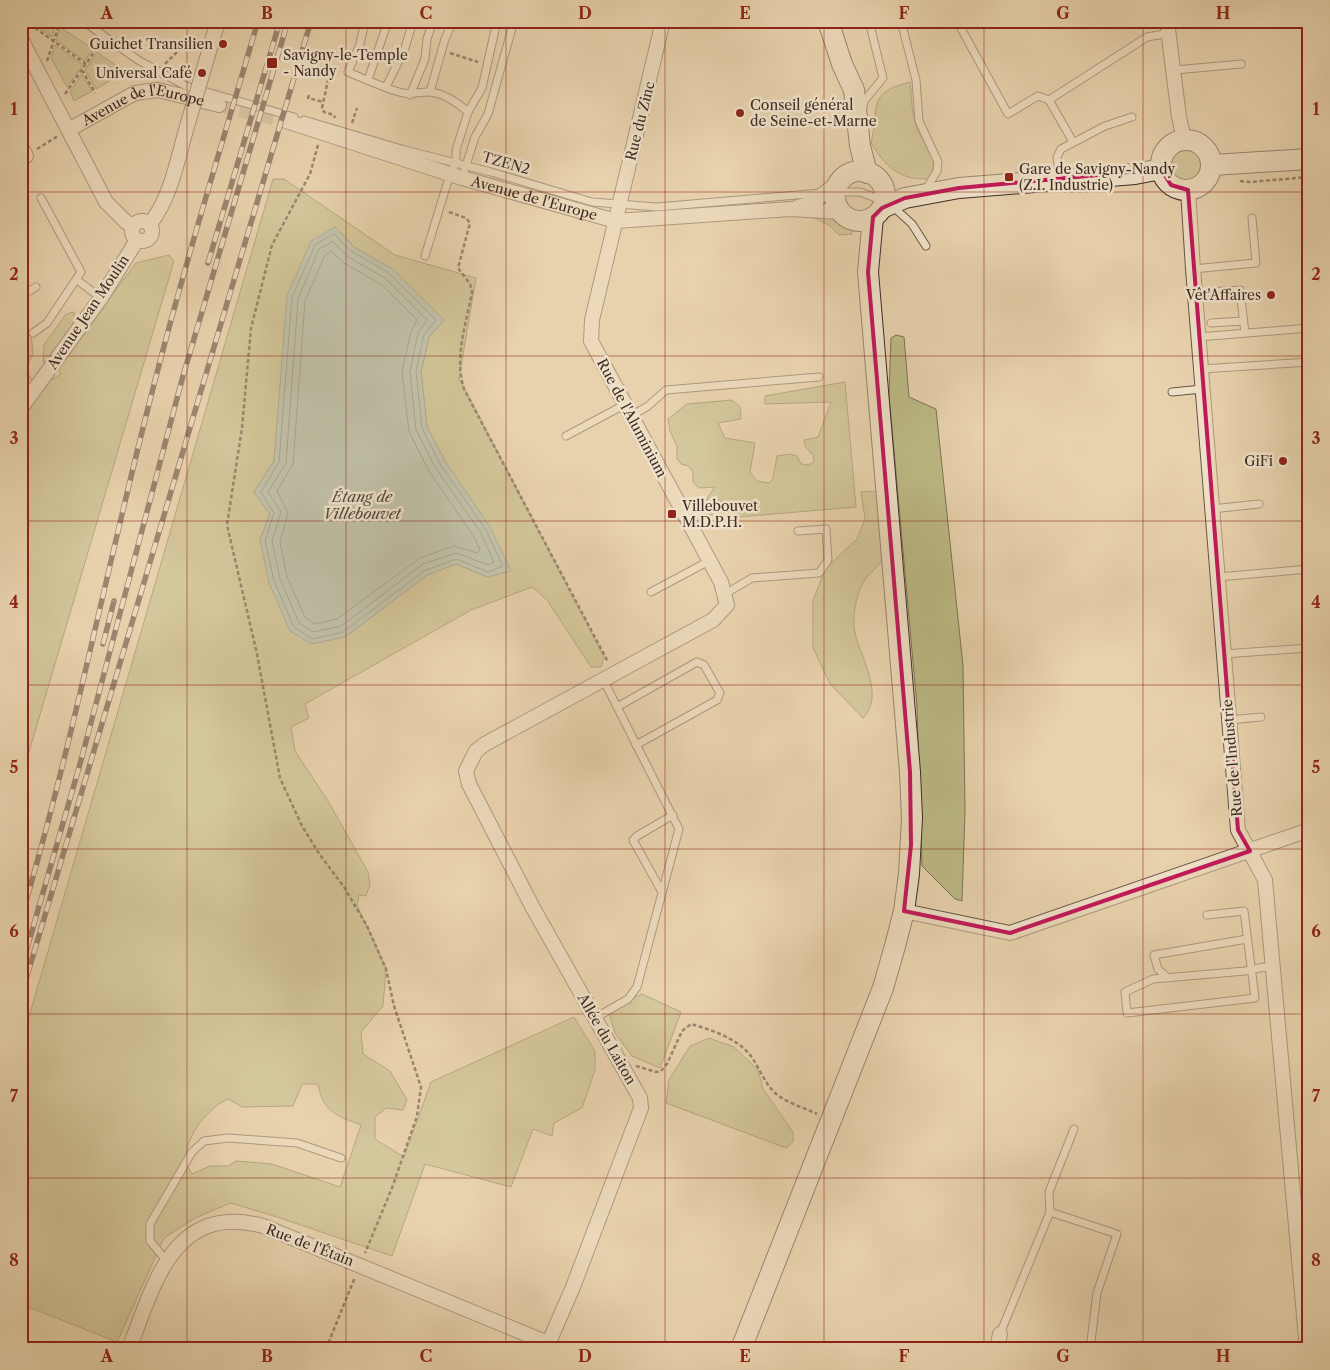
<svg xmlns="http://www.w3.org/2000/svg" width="1330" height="1370" font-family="'Libre Caslon Text',serif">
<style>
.green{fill:#bcba85;stroke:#7d7355;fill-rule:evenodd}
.water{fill:#97b7ae;stroke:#737f77}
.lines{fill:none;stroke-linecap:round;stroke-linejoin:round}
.shore{stroke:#6a726a;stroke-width:1}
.street-tunnel{stroke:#c6b192;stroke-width:14;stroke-dasharray:14 7;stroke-linecap:butt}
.lane-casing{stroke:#685647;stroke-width:9}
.street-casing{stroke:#685647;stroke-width:16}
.secondary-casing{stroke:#3e2c25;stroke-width:22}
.path{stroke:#3e2c25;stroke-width:2.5;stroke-dasharray:4 2.5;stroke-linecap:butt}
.lane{stroke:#f0e2ca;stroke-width:7}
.street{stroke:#f0e2ca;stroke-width:14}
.secondary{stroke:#f0e2ca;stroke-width:20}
.rail-casing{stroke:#3e2c25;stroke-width:5.5}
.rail{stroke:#f0e2ca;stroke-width:4;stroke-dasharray:11;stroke-linecap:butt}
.street-bridge-casing{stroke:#685647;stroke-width:16;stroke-linecap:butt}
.street-bridge{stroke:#f0e2ca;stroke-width:14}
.marked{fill:none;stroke:#c2185b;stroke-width:4;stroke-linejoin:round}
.grid{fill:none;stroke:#8f2418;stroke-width:1;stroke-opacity:0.55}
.poi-dot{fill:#8f2418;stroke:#f0e2ca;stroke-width:2}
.labels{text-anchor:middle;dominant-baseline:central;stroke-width:5;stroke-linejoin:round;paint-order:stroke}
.poi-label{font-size:14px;fill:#3e2c25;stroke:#f0e2ca;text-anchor:end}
.street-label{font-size:14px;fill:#3e2c25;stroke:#f0e2ca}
.water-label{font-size:15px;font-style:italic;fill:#504840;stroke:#f0e2ca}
.neatline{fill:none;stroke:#8f2418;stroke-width:2}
.grid-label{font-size:16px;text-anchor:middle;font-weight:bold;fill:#8f2418}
</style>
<rect width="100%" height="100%" fill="#e8d2ad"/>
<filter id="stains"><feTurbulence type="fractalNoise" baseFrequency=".004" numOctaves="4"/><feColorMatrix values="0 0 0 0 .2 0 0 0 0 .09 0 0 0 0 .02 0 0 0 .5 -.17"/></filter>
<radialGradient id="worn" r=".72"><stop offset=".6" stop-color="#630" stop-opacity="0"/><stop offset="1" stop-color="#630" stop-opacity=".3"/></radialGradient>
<g class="green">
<polygon points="42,21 52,21 56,24 52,37 40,29"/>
<polygon points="60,27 93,49 85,61 56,40"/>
<polygon points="55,45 83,65 67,87 51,58"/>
<polygon points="97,52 125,72 96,89 85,70"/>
<polygon points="82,74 92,91 74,101 70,92"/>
<path d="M910,82c2,13 1,30 6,43 6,19 27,34 12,54 -29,1 -43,-13 -57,-36 9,-37 -5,-50 39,-61z"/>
<circle cx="1187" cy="165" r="19"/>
<path d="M273,179h11l111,76 81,23 -17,100 145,279 -3,10h-10l-44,-67 -15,-13 -61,23 -166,94 4,14 -18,9 4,24 33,50 40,71 2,12 -4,12 -7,-1 -2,10 29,63 -3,38 -22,26 2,22 27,17 17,29 -4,10 -17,-2 -11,9v22l29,18 27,-75 143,-65 21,34v19l-13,38 -28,15 -2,13 -19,-7 -22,58 -86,-23 -33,92 -112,-38 -49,-15 -36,15 -31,20 -47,104 -96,-38v-260zM335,227l19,20 38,22 52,51 -15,17 -8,35 6,55 18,34 43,116 -32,-13 -29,11 -82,62 -85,-97 10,-26 -16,-22 20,-31 5,-41zM302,1084h16c5,28 19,32 43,41l-21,62 -68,-23 -36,-3 -8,5h-18l-18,8c-2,-4 -6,-10 -6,-15 -2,-21 24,-54 43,-60l13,8 51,-1z"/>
<path d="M813,217c16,0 33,-2 39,17l-13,1 -10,-10z"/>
<polygon points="169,255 174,261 21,779 21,337 31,331 33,354 25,369 39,390 49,381 61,374 56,366 43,362 44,345 66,314 74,312 81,336 136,263"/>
<polygon points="896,335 904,337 909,397 936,409 963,666 965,811 962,901 955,899 922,866 917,706 889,395 891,338"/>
<polygon points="845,382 856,507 738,517 735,502 716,501 713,515 704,514 706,500 715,487 699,488 693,482 693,472 689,466 681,464 677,458 677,446 670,431 668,419 687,404 732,400 740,407 741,419 718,423 725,438 755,443 750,472 757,481 769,483 773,478 777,456 790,454 797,456 801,464 808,465 814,462 813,455 805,446 804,440 818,437 831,402 765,404 765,396"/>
<path d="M879,491c1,14 7,54 4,65 -2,9 -10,14 -16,21 -10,13 -14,34 -13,50 3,26 33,67 9,91l-33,-34 -17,-36v-47l12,-32 32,-30 8,-20 -4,-27z"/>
<polygon points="642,994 681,1012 660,1068 632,1056 615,1033 608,1009"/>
<polygon points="709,1038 734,1047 758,1070 763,1089 793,1132 793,1142 786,1148 666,1103 669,1080 690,1046"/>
</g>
<polygon class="water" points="335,227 354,247 392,269 444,320 429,337 421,372 427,427 445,461 490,527 511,571 488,577 456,564 427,575 345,637 311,644 290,631 269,583 260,540 270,514 254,492 274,461 287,296 311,241"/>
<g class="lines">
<g class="shore">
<polygon points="334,234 351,251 389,273 436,320 424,335 416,371 422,428 440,464 486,530 503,566 488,572 456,559 424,571 343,632 312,639 294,627 274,581 265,541 274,513 261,492 279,462 292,297 315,245"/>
<polygon points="333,242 348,257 385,278 427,320 418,333 410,371 416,430 435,467 481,533 494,562 488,565 456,553 423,564 341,626 313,632 299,623 280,579 272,541 281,512 268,492 286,463 298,299 319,249"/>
<polygon points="331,251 344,263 381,284 417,320 411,332 402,371 409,432 429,471 474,537 480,550 477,553 454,546 420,558 337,619 315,624 305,617 287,577 280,542 288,513 277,491 293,464 305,301 325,255"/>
</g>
<polyline class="street-tunnel" points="219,105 286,121"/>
<defs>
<g id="lane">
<polyline points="83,21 138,60 186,86 294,117"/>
<path d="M365,21l-5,23 -12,28c17,7 34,15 51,20 12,4 20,-1 32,0 14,2 27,11 37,20"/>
<polyline points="901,21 916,80 919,121 938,162 937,171 928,186"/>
<polyline points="957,21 1008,114 1038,96 1049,100"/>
<polyline points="1175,70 1241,64"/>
<polyline points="368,80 388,21"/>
<polyline points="386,87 405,48 413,21"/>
<polyline points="430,92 445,39 453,21"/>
<polyline points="410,95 425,59 427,39 433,21"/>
<polyline points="863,107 864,101 883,78 869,21"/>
<polyline points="304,120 405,150 491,172 592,202 657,207 821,193"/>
<polyline points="1073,142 1049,100 1147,37 1170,33"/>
<polyline points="462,178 475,137 488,114 514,21"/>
<polyline points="1060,179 1057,157 1061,149 1105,126 1132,117"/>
<polyline points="831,192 860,192 889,203 912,224 926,246"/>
<polyline points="425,256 450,174 456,163 456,150 468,112 482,88 497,21"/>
<polyline points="1193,269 1256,263 1252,218"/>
<polyline points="77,280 101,298"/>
<polyline points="1210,292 1240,290 1245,333"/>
<polyline points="21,296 36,287"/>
<polyline points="1211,323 1243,321"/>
<polyline points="33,333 47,323 81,272 41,198"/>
<polyline points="1198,337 1309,328"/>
<polyline points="1201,369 1309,362"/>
<polyline points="1172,392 1202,389"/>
<polyline points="631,416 648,406 666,390 819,377"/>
<polyline points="566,436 624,405"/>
<polyline points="1212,509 1259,504"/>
<polyline points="1218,577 1309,569"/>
<polyline points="651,592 709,561"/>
<polyline points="725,594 752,578 819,573 828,560 826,529 798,531"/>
<polyline points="1224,654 1309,648"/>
<polyline points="617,707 697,662 704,665 720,693 717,700 636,745"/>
<polyline points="1229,720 1261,717"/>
<polyline points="662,892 633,840 637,836 673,815"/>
<path d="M1207,915l37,-4 11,87 -128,15 -2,-21 28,-13 92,-8c10,-2 18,-4 28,-5"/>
<polyline points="1168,978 1158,969 1154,955 1247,939"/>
<polyline points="595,1018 628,999 637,987 679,829 603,679"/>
<polyline points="1050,1212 1117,1234 1097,1293 1090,1349"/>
<polyline points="166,1260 150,1241 150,1224 192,1152 204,1141 228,1138 297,1143 341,1158"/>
<polyline points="1000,1334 1050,1212 1049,1192 1074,1129"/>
</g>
<g id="street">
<polyline points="1167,21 1179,117 1184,139"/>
<polyline points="21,22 22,21"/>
<polyline points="21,39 106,202 126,222 133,226"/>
<path id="s1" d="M286,121l176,57 154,43 174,-12 51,3"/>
<path id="s2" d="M70,129l65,-36 23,-3 61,15"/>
<polyline points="21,147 26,156"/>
<polyline points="1188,190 1193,269 1238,830 1265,880 1307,1349"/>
<polyline points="798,207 812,203 840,181"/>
<circle cx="142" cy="231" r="10"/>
<path d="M150,224c22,-28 28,-68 38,-101"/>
<polyline points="21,408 101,298 137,240"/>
<polyline points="904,911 1010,933 1309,830"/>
<path d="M129,1349c25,-64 44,-147 134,-123l285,117"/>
<polyline points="546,1349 573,1287 641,1108 640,1098 533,908 469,784 466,771 476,751 485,744 713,620 727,605 721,582 591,341 592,320 663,21"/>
<polyline points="997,1349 1000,1334"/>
</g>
<g id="secondary">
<polyline points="828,21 842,64 854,90 860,146 867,173"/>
<circle cx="1186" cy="165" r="25"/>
<polyline points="1212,165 1309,159"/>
<circle cx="860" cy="196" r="25"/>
<polyline points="882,208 905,198 959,188 1135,174 1161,169"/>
<polyline points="741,1349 883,988 895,946 904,911 909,874 912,818 910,772 868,272 873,217"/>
</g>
</defs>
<use href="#lane" class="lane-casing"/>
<use href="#street" class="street-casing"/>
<use href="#secondary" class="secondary-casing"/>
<g class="path">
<polyline points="348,21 355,24"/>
<polyline points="35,28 86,64"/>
<polyline points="341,29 343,21"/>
<polyline points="450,53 478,62"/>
<polyline points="47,61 60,22"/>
<polyline points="165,64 180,49"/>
<polyline points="331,66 322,108 324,112 334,115 335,118"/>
<polyline points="82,70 95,93"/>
<polyline points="65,94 97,48"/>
<polyline points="309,95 308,98 323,102"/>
<polyline points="352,123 357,108"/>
<polyline points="318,145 310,174 272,245 251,328 242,428 227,525 257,654 280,778 302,826 320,855 344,887 367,926 386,969 394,1006 421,1087 417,1116 392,1188 365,1253"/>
<polyline points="37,149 58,136"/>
<polyline points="1240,181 1250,182 1309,177"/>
<path d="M449,212l17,6 4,5 -12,45 12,16 2,8c-6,32 -18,66 -8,97l144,273"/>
<path d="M636,1066l20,6 5,-1 6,-7 15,-33 9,-7c21,6 49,15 62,35 8,12 13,28 26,37 11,8 26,12 38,18"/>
<polyline points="326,1349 355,1277"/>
</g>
<use href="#lane" class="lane"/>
<use href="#street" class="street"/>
<use href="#secondary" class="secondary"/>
<defs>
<g id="rail">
<polyline points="208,263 280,21"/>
<polyline points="103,644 114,601"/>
<path d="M21,918c49,-164 82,-332 124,-498 33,-134 74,-266 113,-399"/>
<polyline points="21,969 80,764 183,376 288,21"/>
<polyline points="21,996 311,21"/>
</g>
</defs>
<use href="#rail" class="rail-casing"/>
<use href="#rail" class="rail"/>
<defs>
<polyline id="street-bridge" points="188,123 218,21"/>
</defs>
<use href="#street-bridge" class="street-bridge-casing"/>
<use href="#street-bridge" class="street-bridge"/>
</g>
<path d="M0 0H1330V1370H0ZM1161,169l10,16 17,5 50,640 12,21 -240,82 -106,-22 7,-66 -1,-73 -42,-500 5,-55 9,-9 23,-10 54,-10z" fill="#e8d2ad" fill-opacity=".55" fill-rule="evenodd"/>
<path class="marked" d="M1161,169l10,16 17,5 50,640 12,21 -240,82 -106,-22 7,-66 -1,-73 -42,-500 5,-55 9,-9 23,-10 54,-10z"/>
<path class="grid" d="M187,21v1328M346,21v1328M506,21v1328M665,21v1328M824,21v1328M984,21v1328M1143,21v1328M21,192h1288M21,356h1288M21,521h1288M21,685h1288M21,849h1288M21,1014h1288M21,1178h1288"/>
<g class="poi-dot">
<circle cx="223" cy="44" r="5"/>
<rect x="266" y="57" width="12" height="12" rx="2.5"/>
<circle cx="202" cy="73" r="5"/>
<circle cx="740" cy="113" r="5"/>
<rect x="1004" y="172" width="10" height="10" rx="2.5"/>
<circle cx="1271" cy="295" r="5"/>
<circle cx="1283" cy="461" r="5"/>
<rect x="667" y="509" width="10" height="10" rx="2.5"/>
</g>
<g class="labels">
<g class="poi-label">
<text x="213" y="44">Guichet Transilien</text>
<text x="283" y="55" text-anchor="start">Savigny-le-Temple<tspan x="283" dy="16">- Nandy</tspan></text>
<text x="192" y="73">Universal Café</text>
<text x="750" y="105" text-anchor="start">Conseil général<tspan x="750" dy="16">de Seine-et-Marne</tspan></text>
<text x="1019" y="169" text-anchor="start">Gare de Savigny-Nandy<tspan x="1019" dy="16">(Z.I. Industrie)</tspan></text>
<text x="1261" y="295">Vêt'Affaires</text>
<text x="1273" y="461">GiFi</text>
<text x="682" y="506" text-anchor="start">Villebouvet<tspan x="682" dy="16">M.D.P.H.</tspan></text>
</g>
<g class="street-label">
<text stroke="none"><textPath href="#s2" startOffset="80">Avenue de l'Europe</textPath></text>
<text transform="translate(640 121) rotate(-76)">Rue du Zinc</text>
<text transform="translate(506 163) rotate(16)">TZEN2</text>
<text stroke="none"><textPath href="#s1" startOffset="260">Avenue de l'Europe</textPath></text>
<text transform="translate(88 312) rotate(-56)">Avenue Jean Moulin</text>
<text transform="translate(632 418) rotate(62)">Rue de l'Aluminium</text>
<text transform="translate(1232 758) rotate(-95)">Rue de l'Industrie</text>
<text transform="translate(607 1039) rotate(60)">Allée du Laiton</text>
<text transform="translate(310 1245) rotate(21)">Rue de l'Étain</text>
</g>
<g class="water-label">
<text x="362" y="496">Étang de<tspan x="362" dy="17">Villebouvet</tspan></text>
</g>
</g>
<rect width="1330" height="1370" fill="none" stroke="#e8d2ad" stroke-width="55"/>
<rect x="28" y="28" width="1274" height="1314" class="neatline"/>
<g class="grid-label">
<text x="107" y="19">A</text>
<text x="267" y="19">B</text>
<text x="426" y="19">C</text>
<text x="585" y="19">D</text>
<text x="745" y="19">E</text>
<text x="904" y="19">F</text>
<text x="1063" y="19">G</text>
<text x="1223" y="19">H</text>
<text x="14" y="115">1</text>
<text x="1316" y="115">1</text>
<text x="14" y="280">2</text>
<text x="1316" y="280">2</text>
<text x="14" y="444">3</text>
<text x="1316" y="444">3</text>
<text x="14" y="608">4</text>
<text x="1316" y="608">4</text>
<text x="14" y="773">5</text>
<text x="1316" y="773">5</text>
<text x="14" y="937">6</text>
<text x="1316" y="937">6</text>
<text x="14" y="1102">7</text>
<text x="1316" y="1102">7</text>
<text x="14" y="1266">8</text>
<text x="1316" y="1266">8</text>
<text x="107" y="1362">A</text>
<text x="267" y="1362">B</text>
<text x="426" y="1362">C</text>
<text x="585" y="1362">D</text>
<text x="745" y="1362">E</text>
<text x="904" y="1362">F</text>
<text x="1063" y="1362">G</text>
<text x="1223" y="1362">H</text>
</g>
<rect width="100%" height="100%" filter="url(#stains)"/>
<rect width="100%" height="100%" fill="url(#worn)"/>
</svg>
